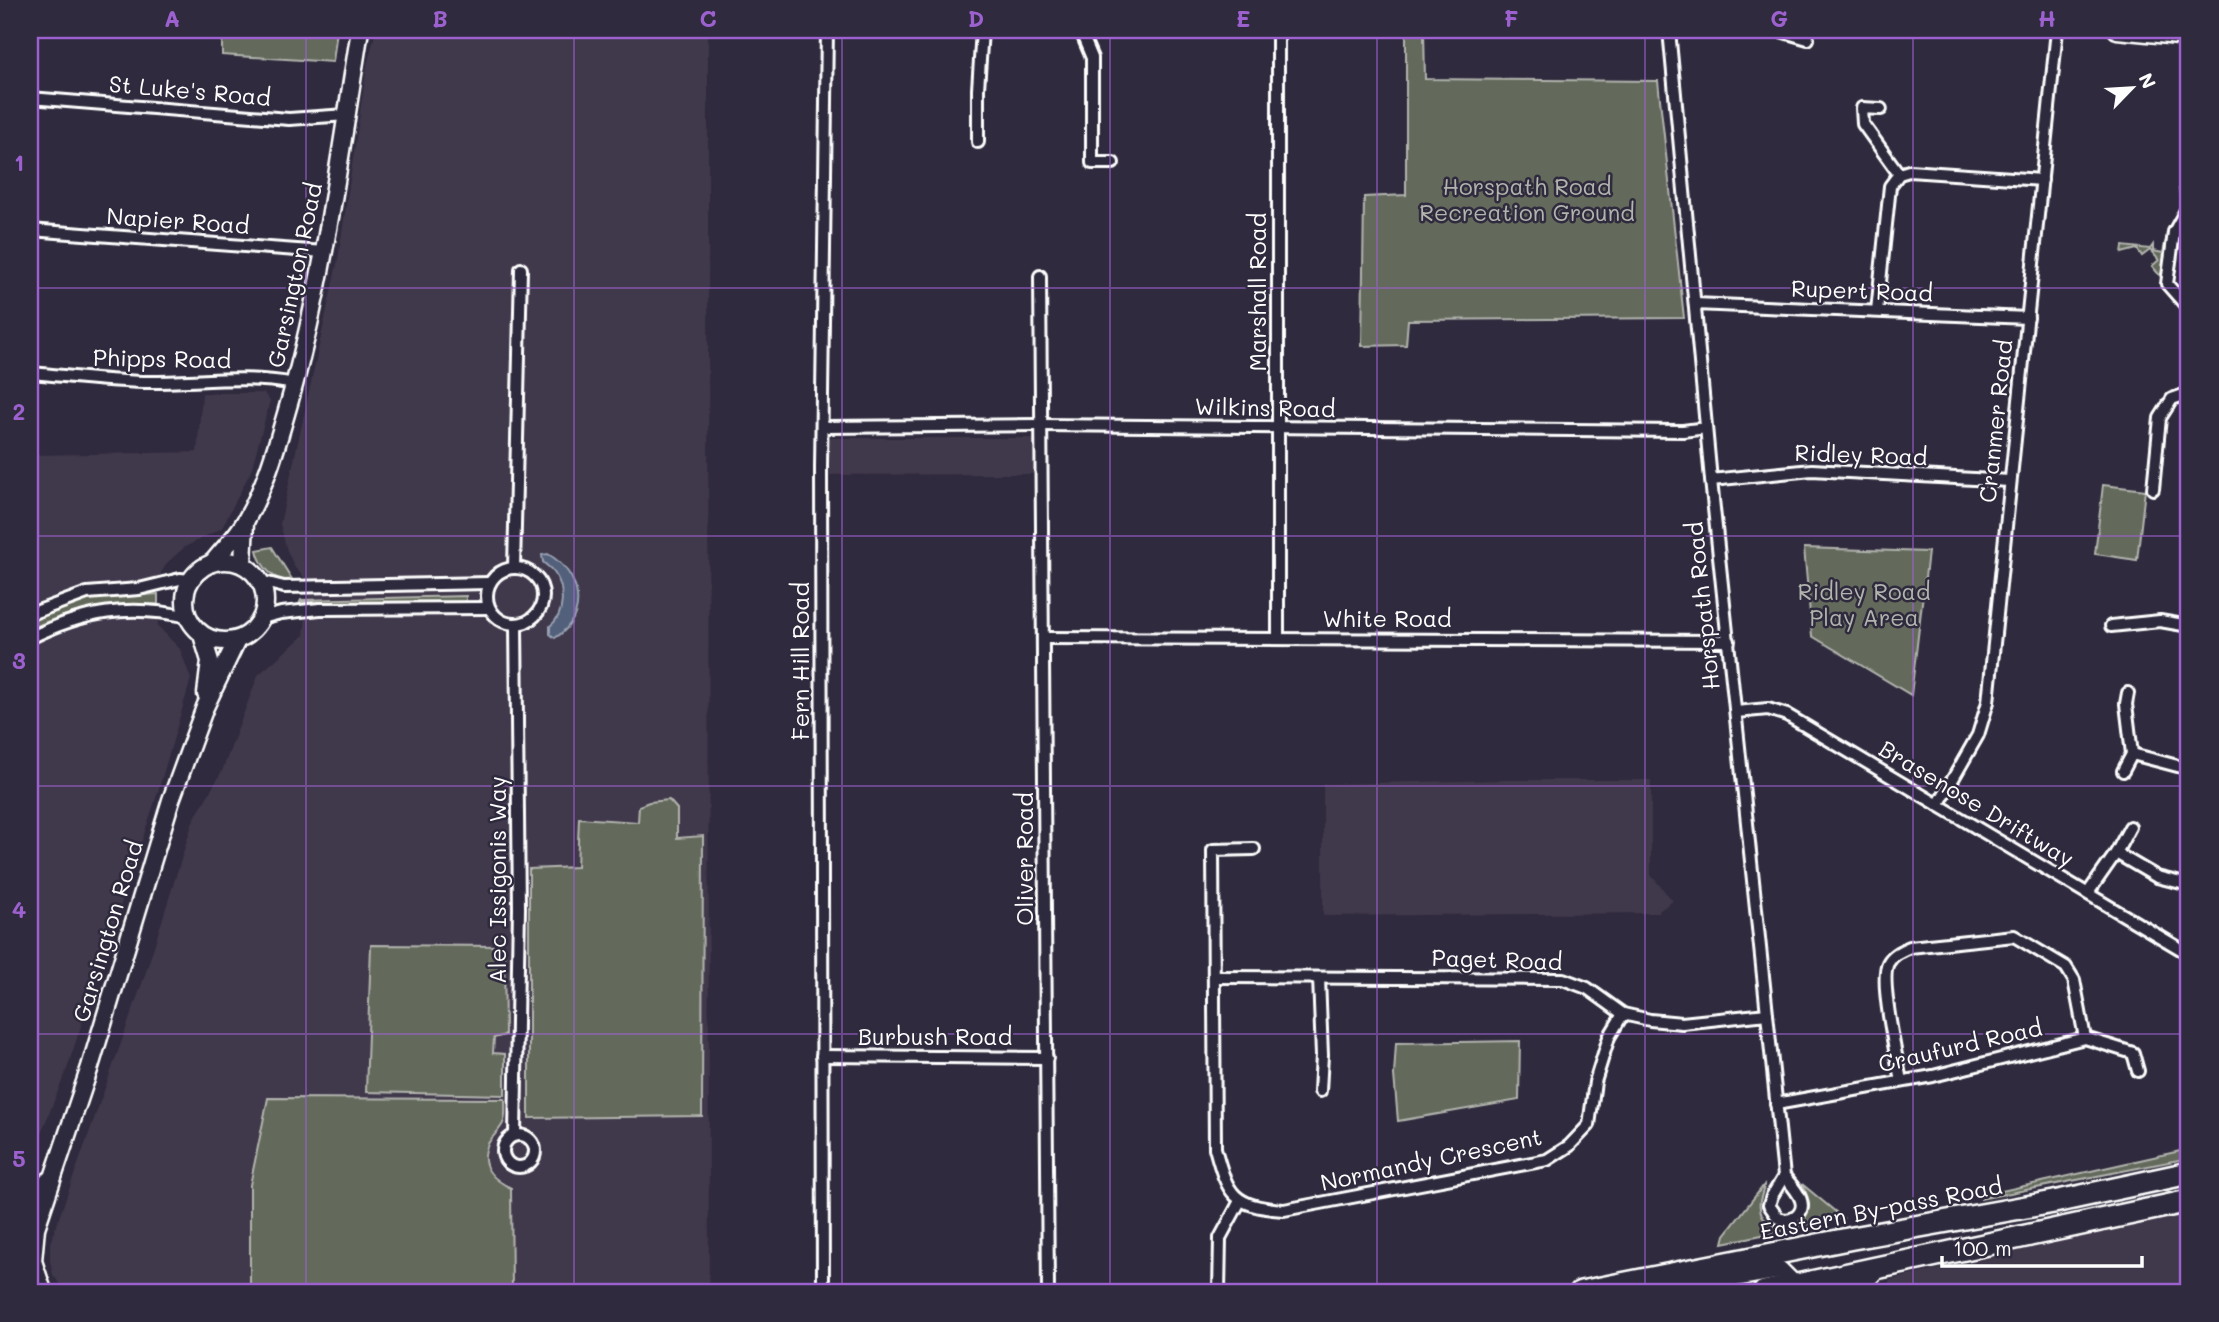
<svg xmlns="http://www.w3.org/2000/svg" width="2219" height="1322" font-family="Mali,sans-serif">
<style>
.built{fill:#41374b}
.green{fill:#646a5c;stroke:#b2b4ae;stroke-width:2}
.water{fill:#52607b;stroke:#97a0b0;stroke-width:2}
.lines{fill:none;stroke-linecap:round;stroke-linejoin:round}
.street-casing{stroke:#fff;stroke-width:16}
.secondary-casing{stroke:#fff;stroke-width:21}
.highway-casing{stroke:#fff;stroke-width:26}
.street{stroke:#2f2a3d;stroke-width:10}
.secondary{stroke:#2f2a3d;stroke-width:16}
.highway{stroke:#2f2a3d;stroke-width:21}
.grid{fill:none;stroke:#9c61cf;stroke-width:2;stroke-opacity:0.55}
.labels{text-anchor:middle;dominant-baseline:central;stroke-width:5;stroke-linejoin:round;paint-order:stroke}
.street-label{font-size:23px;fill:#fff;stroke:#2f2a3d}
.park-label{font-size:23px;fill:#b2b4ae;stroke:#2f2a3d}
.neatline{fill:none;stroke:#9c61cf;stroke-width:2.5}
.grid-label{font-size:23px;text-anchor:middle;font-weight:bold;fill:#9c61cf}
</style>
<rect width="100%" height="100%" fill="#2f2a3d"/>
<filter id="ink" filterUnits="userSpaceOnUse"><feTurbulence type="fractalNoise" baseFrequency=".0143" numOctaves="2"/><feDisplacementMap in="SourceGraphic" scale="14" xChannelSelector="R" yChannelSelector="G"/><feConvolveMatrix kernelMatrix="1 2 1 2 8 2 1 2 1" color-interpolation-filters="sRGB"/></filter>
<g filter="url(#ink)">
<g class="built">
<polygon points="376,30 708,30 709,1292 66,1292 53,1275 50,1261 50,1243 145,975 193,821 222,771 258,675 304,635 309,582 295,568 287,551 280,524 338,259 367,65"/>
<polygon points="202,393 264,393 270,401 251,471 222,528 185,547 167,563 156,582 158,626 180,649 191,679 158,792 67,1069 30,1161 30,455 197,452"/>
<polygon points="829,438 1035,438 1038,474 830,475"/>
<polygon points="1505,780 1651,780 1651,875 1673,901 1656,913 1323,916 1323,784"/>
<polygon points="2189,1213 2189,1292 1883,1292 1890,1280"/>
</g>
<g class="green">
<polygon points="241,30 337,30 333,62 222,55 222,41 234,37"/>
<polygon points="1406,30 1424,30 1425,79 1658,81 1684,318 1408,320 1406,345 1362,346 1364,197 1406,195"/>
<polygon points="2165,243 2166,244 2161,277 2152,266 2159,260 2150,250 2142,256 2137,249 2122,253 2123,246 2150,249 2153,245 2153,251 2163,253"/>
<polygon points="2103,485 2145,490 2137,560 2095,554"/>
<path d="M272,547l21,34 -1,3c-18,-4 -31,-16 -35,-34z"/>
<polygon points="1804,548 1928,552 1911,695 1812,636"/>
<path d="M158,594v10c-49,0 -84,4 -128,25v-8l33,-14 28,-8z"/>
<polygon points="466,596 466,602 300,602 301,600"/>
<polygon points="669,800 677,809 677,838 703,836 702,1116 529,1118 529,869 577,867 579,818 638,822 639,806 649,802"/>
<polygon points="371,945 504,946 505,1035 494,1038 493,1053 505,1054 505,1095 366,1092"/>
<polygon points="1520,1041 1519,1100 1398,1121 1394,1075 1396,1043"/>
<path d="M268,1098l237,1c0,7 1,16 -1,22 -3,9 -12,15 -16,23 -10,22 6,36 23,44l1,104h-262v-107z"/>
<polygon points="2189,1149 2189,1158 1980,1199 1993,1193"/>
<path d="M1802,1184l41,34 -51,11c22,-14 20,-26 10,-45z"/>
<path d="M1764,1185c0,4 -3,11 -4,16 -3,20 15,27 31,28l-68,14 2,-8z"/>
</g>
<path class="water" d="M548,554c33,19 42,62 7,84l-5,-4v-8c15,-11 15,-38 5,-52 -3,-5 -8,-8 -12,-12l-1,-7z"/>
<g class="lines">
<defs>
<g id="street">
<polyline points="1084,30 1084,39 1092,58 1092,163 1113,163"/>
<path d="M1669,30l42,450 73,696c9,11 28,29 11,41 -6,4 -11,3 -17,1l-9,-13 3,-9 12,-20"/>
<polyline points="1777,30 1808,39"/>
<polyline points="30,98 289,119 347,115"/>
<polyline points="1881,109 1862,108 1863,124 1899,174"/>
<polyline points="978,142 978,89 982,30"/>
<polyline points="2188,205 2186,185 2189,167"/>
<polyline points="2189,205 2174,232 2167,284 2189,309"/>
<polyline points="30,230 324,252"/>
<polyline points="1040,276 1048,1292"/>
<polyline points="1695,304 2028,318"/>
<polyline points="1877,311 1890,186 1899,174 1909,171 2042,180"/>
<path d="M30,373c37,3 75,8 113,9 50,1 102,-8 151,2"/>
<polyline points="823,427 1041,425 1683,431 1706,428"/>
<polyline points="1711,480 1812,470 2010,481"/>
<polyline points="2153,489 2160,418 2172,399 2189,393"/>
<circle cx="515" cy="596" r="28"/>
<polyline points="514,568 521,269"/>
<polyline points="260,581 284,587 490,583"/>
<polyline points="30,614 87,593 139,589 180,579 190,580"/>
<polyline points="262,618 281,613 320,609 489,608"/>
<polyline points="2111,626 2160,621 2189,626"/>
<path d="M30,638c54,-27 99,-34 159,-21"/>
<polyline points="1044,638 1729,641"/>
<polyline points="1278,639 1278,30"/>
<polyline points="1736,712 1768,709 1787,715 2189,954"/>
<polyline points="2132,754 2189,769"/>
<polyline points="2123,771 2132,754 2126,704 2128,693"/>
<polyline points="1938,805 1978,735 1988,702 2057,30"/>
<path d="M1254,849l-41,1 2,298c13,48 18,58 69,62l263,-50 22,-14 20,-21 6,-43 14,-45 14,-23"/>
<polyline points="2116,853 2157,877 2189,885"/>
<polyline points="2088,893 2116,853 2130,827"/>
<polyline points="1215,977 1563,979 1587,988 1623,1014 1650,1020 1682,1023 1767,1014"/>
<polyline points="1319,978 1322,1055 1320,1091"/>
<polyline points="822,1056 1047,1058"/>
<path d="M1901,1081c-4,-23 -22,-101 -13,-118 5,-9 13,-12 22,-16l104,-11 52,31 8,13 11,58"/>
<polyline points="1776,1104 1933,1076 2085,1038 2133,1053 2138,1071"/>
<polyline points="515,1135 519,908 516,625"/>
<circle cx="519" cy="1151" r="16"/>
<polyline points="823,1292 821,467 827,30"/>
<polyline points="1219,1292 1220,1238 1240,1201"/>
</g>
<g id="secondary">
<polyline points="2117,30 2189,37"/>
<circle cx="225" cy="601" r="40"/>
<path d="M213,562c11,-14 25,-27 33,-42 21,-37 32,-79 44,-120 34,-121 50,-246 70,-370"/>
<polyline points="243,564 245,522"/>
<polyline points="202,635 210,661 206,694"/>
<polyline points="30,1204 48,1181"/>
<polyline points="43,1291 33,1261 36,1228 90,1067 171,800 205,707 237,640"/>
<polyline points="1655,1292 1780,1270 1796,1286 1797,1292"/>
<polyline points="1856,1292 1877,1269"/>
</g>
<g id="highway">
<polyline points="1581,1292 1853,1238 2054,1202 2189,1173"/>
<polyline points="1764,1292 2189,1201"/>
</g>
</defs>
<use href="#street" class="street-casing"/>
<use href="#secondary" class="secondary-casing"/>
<use href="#highway" class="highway-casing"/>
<use href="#street" class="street"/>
<use href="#secondary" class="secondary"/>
<use href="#highway" class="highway"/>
</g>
</g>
<path class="grid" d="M306,30v1262M574,30v1262M842,30v1262M1110,30v1262M1377,30v1262M1645,30v1262M1913,30v1262M30,288h2159M30,536h2159M30,786h2159M30,1034h2159"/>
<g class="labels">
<g class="street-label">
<text transform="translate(190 90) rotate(5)">St Luke's Road</text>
<text transform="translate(178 220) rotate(4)">Napier Road</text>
<text transform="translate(294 275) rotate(-78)">Garsington Road</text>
<text transform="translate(1862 290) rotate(2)">Rupert Road</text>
<text transform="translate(1257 292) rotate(-90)">Marshall Road</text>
<text transform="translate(162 358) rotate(1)">Phipps Road</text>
<text transform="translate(1265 407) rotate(1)">Wilkins Road</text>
<text transform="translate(1995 421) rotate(-84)">Cranmer Road</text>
<text transform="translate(1861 454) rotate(2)">Ridley Road</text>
<text transform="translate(1702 606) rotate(-96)">Horspath Road</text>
<text x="1387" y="618">White Road</text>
<text transform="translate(800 661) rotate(-90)">Fern Hill Road</text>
<text transform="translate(1977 803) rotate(31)">Brasenose Driftway</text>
<text transform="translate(1024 859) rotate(-90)">Oliver Road</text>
<text transform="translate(497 880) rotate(-90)">Alec Issigonis Way</text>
<text transform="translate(107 931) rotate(-73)">Garsington Road</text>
<text transform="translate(1497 959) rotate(2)">Paget Road</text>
<text x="935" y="1036">Burbush Road</text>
<text transform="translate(1960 1045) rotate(-13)">Craufurd Road</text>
<text transform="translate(1431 1159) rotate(-12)">Normandy Crescent</text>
<text transform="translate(1881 1208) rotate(-11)">Eastern By-pass Road</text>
</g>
<g class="park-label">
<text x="1527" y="186">Horspath Road<tspan x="1527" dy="26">Recreation Ground</tspan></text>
<text x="1864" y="591">Ridley Road<tspan x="1864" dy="26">Play Area</tspan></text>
</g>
</g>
<rect width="2219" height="1322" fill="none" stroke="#2f2a3d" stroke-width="77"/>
<g transform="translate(2132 88) rotate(65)" stroke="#2f2a3d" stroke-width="5" paint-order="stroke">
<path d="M0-5L12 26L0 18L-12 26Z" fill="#ffffff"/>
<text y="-10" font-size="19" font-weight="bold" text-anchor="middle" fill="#ffffff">N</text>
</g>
<path d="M1942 1256v10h200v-10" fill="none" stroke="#ffffff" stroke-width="3.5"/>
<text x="1953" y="1256" font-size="21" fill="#ffffff" stroke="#2f2a3d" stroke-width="5" paint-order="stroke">100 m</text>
<rect x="38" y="38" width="2142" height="1246" class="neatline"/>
<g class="grid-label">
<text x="172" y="27">A</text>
<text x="440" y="27">B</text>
<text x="708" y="27">C</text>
<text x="976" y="27">D</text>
<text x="1243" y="27">E</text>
<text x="1511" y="27">F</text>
<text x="1779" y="27">G</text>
<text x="2047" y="27">H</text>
<text x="19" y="171">1</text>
<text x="19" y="420">2</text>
<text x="19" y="669">3</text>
<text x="19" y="918">4</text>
<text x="19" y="1167">5</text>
</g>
</svg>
